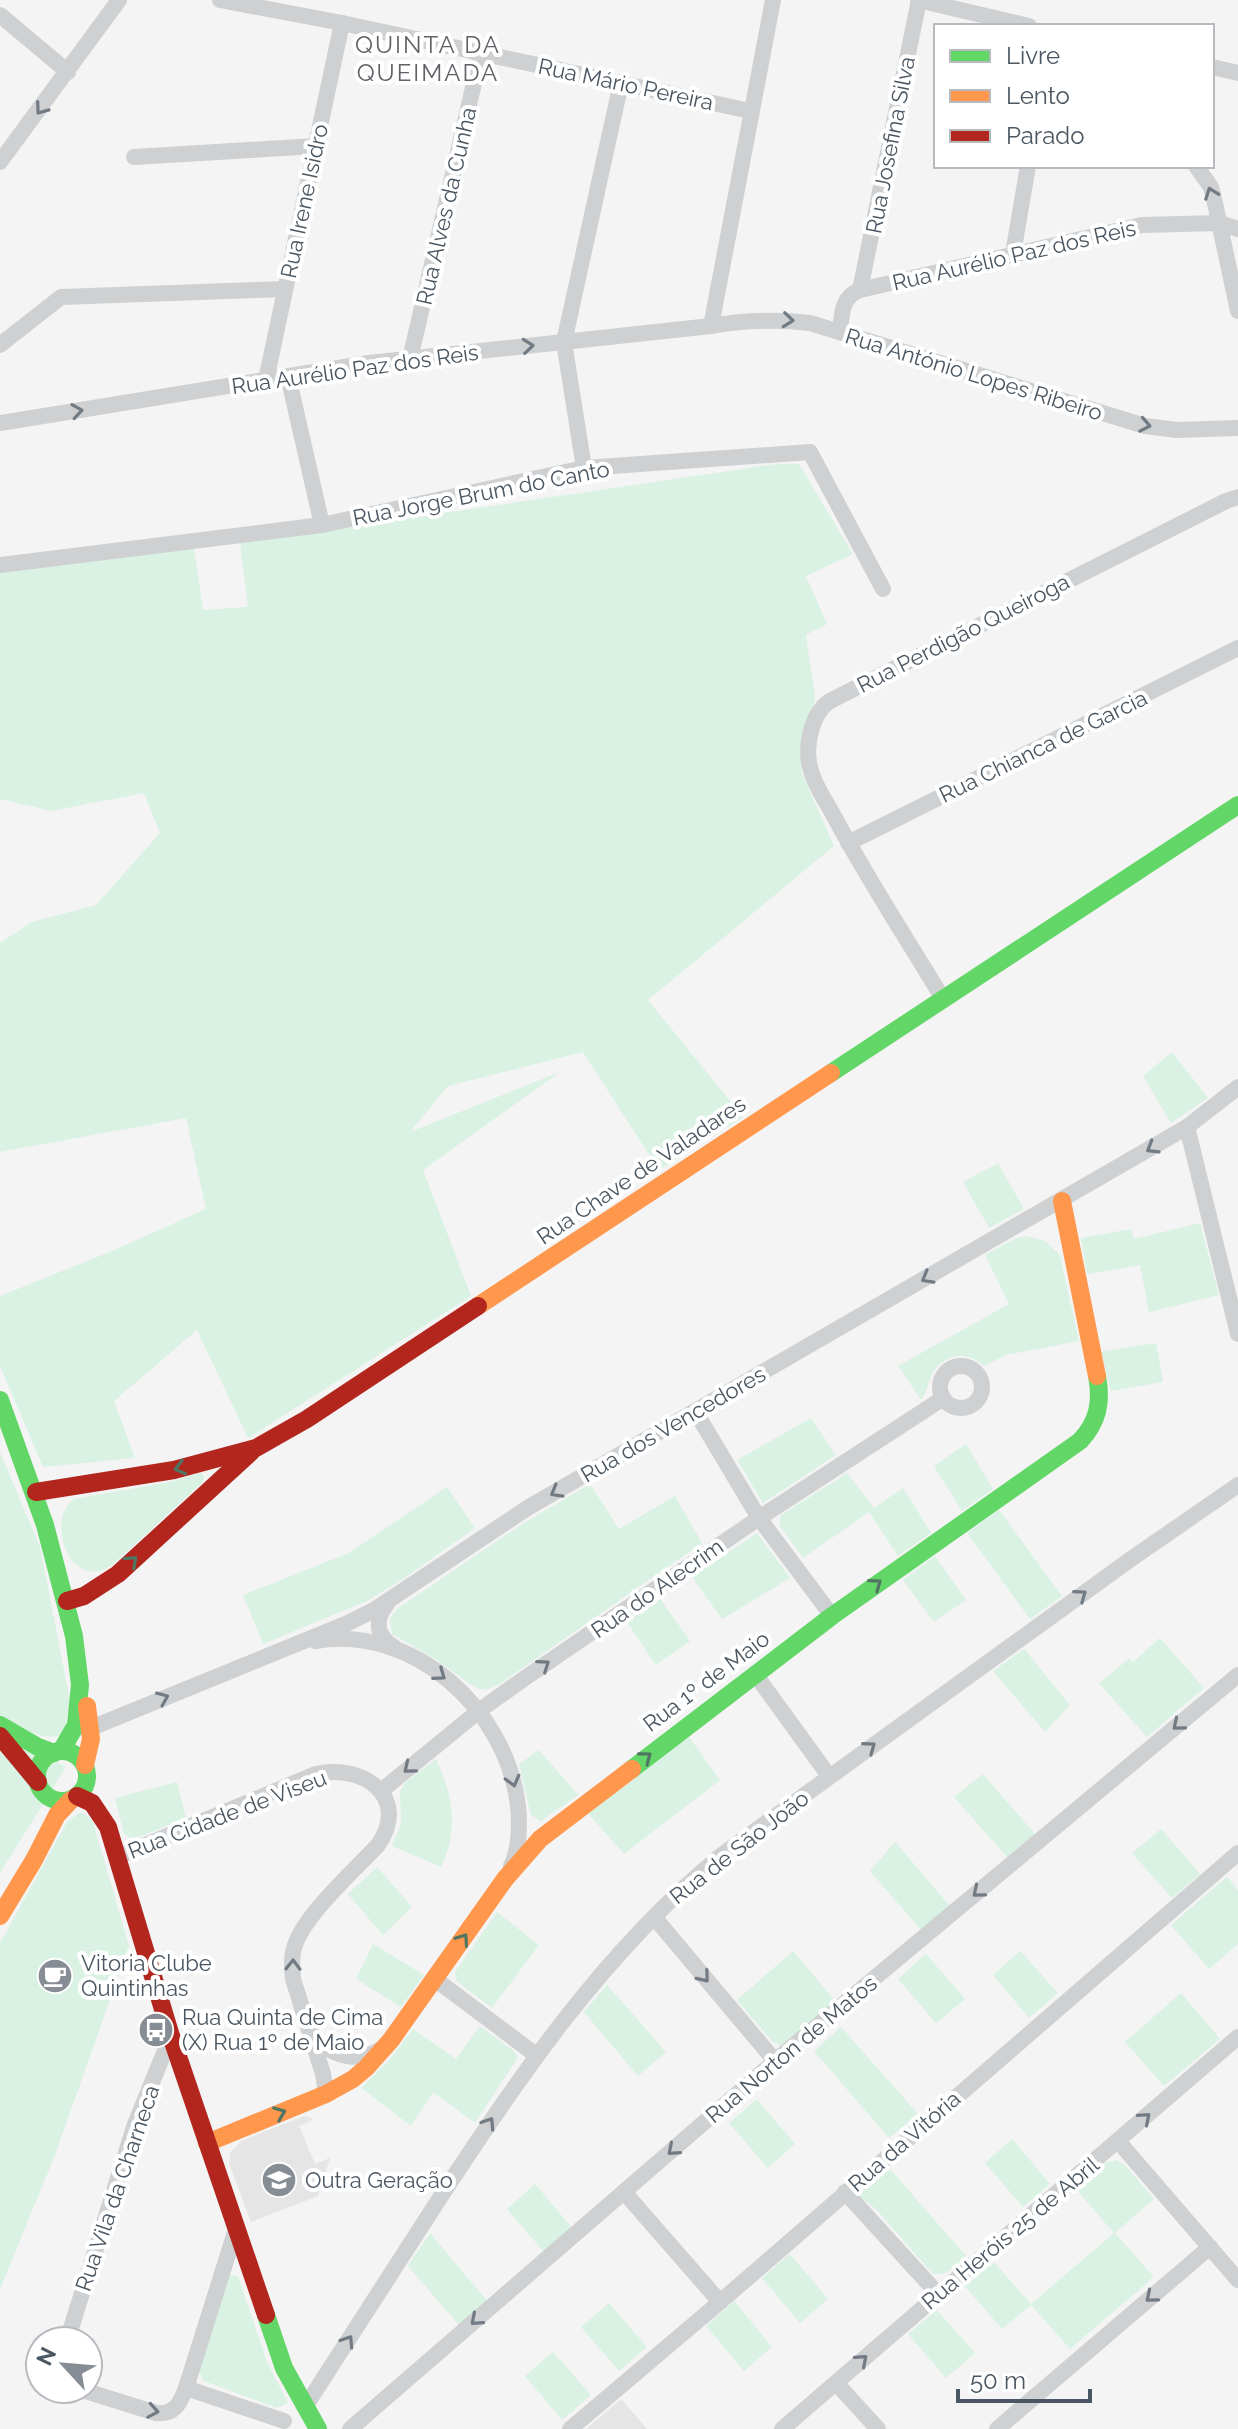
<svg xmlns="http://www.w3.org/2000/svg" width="1238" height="2429" font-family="Raleway,sans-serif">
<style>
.education{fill:#e6e5e6}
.green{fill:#d9f2e3}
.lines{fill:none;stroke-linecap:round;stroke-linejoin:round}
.street{stroke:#ced0d2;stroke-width:16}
.fast{stroke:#63d668;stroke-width:18}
.slow{stroke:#ff974d;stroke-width:18}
.jam{stroke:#b3261e;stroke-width:18}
.oneway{stroke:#727b83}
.oneway2{stroke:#507663}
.labels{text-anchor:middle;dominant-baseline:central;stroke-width:8;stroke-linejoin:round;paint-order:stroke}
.street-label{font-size:22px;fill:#4a5661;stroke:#fff}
.poi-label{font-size:22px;fill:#4a5661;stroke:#fff;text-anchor:start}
.neighbourhood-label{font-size:24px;letter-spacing:2px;fill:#5f6368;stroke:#fff}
</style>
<rect width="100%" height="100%" fill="#f4f4f4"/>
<g class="education">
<polygon points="304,2116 314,2119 299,2126 315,2164 330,2158 318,2196 251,2222 229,2163 230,2153 241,2141"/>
<polygon points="621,2399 647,2429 586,2429"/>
</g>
<g class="green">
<polygon points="776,464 799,464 853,554 806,576 827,624 806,635 815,697 801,771 834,846 648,1000 743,1117 659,1170 583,1052 448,1086 410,1132 560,1072 423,1170 471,1296 248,1438 197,1330 114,1401 135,1458 43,1467 0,1366 0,1296 112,1251 206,1209 186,1118 0,1152 0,943 32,922 96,905 160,833 144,793 51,811 0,799 0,573 194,548 203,610 248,607 240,543"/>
<polygon points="1172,1052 1208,1098 1171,1123 1143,1076"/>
<polygon points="998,1163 1024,1209 989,1228 963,1182"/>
<polygon points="1200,1223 1219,1295 1149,1312 1140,1265 1087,1274 1081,1238 1131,1229 1134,1239"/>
<path d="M1026,1236l19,5 15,14 19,86 -73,14 -22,11c-15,-14 -37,-14 -50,5 -6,9 -6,20 -13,29l-23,-34 111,-62 -24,-49 31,-17z"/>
<polygon points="1156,1343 1163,1382 1111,1391 1101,1352"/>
<polygon points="811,1418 836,1455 763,1503 737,1460"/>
<polygon points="966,1444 993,1489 962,1511 934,1466"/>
<path d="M0,1452l40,95 30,154 -6,32c-19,12 -46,-8 -64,-17z"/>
<path d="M201,1473l3,4 -2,6 -91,83c-42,26 -66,-46 -37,-67l96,-17z"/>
<polygon points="847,1473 874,1508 903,1488 931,1533 898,1556 869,1512 803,1558 780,1526 780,1516"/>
<polygon points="590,1484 619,1529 675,1496 702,1543 498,1685 486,1690 476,1688 435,1659 392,1634 390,1618 397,1609 519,1526"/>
<polygon points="447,1487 475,1528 406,1577 367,1601 263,1644 243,1595 349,1553"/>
<polygon points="999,1510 1062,1596 1030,1619 967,1533"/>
<polygon points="757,1533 790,1578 722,1619 692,1577"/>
<polygon points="935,1556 966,1600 934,1622 903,1580"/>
<polygon points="660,1599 690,1641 656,1665 627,1622"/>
<polygon points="1160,1638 1204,1688 1147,1737 1099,1683 1129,1659 1133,1662"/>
<polygon points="1024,1649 1070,1705 1045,1732 993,1671"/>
<polygon points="0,1734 66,1767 0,1873"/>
<polygon points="689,1737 720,1780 624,1854 588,1813"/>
<polygon points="539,1750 578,1795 541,1821 531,1815 519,1764"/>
<path d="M436,1759c17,37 23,70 5,108l-49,-21 9,-21 -1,-33 5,-9z"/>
<polygon points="983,1774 1035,1834 1007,1857 954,1797"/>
<polygon points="177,1782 186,1818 134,1839 124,1834 115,1798"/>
<polygon points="79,1813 84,1813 93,1822 129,1946 55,2155 0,2289 0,1943 67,1822"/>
<polygon points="1161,1829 1200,1874 1172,1898 1132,1853"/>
<polygon points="895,1842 950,1906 921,1930 870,1871"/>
<polygon points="377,1867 412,1907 383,1935 348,1894"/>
<polygon points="1227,1877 1238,1890 1238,1944 1209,1969 1171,1925"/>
<polygon points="497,1912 539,1945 492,2008 456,1981 455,1972"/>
<polygon points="373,1944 424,1975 401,2007 356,1979"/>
<polygon points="793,1951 837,2003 782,2046 773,2042 737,2000"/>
<polygon points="1020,1951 1058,1993 1029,2018 993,1975"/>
<polygon points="926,1954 965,1999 936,2023 898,1979"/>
<polygon points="607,1985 666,2052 638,2076 584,2012"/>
<polygon points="1181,1993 1220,2039 1164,2086 1125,2042"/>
<polygon points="480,2026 515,2052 517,2059 475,2123 433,2092 411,2126 361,2088 390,2059 413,2029 456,2059"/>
<polygon points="841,2027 918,2114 889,2138 814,2051"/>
<polygon points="757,2099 795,2144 768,2168 729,2123"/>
<polygon points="1012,2139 1050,2184 1023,2207 985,2163"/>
<polygon points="1116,2160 1125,2165 1154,2199 1115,2233 1154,2277 1070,2349 1031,2305 1002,2329 965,2286 994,2262 1031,2304 1114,2233 1076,2189 1107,2162"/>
<path d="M889,2168l77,88c-10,9 -20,22 -34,17l-56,-64 -16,-12 1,-5z"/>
<polygon points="535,2184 573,2229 545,2253 507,2209"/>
<polygon points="430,2233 488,2302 460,2326 408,2266"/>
<polygon points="790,2254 828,2299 800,2323 762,2278"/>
<polygon points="230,2275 238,2276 267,2362 288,2403 277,2408 204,2381 198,2370"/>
<polygon points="734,2301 772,2347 744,2371 706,2326"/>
<polygon points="609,2303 647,2347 619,2371 581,2327"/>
<polygon points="937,2310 975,2353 946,2378 908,2334"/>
<polygon points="553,2352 591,2395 562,2420 525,2376"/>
</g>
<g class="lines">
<g class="street">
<polyline points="220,0 342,23 750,111"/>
<polyline points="918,0 1029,26"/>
<polyline points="0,15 68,72"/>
<polyline points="1212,67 1238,73"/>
<polyline points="134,157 316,146"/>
<polyline points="0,162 119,0"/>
<polyline points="1196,166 1211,187 1215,203 1238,311"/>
<polyline points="1013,254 1028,166"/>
<polyline points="860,290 919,0"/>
<polyline points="711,326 773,0"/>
<path d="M840,332c2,-18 1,-35 20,-42l282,-65 77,-2 19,6"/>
<polyline points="0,345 61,297 285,289"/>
<polyline points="410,359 481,53"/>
<polyline points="288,376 322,525"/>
<polyline points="266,380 342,23"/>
<path d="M0,423l369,-60 342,-37c34,-6 64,-7 99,-3l335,103 32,4 61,-2"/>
<polyline points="584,468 564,342 621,83"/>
<polyline points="0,565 322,525 584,468 810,452 883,589"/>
<polyline points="848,843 1238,648"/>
<path d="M943,999c-36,-60 -75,-119 -108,-181 -9,-17 -23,-36 -26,-56 -3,-20 3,-49 21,-61l396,-200 12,-4"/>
<polyline points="1187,1127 1238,1334"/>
<circle cx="961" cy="1387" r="21"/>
<polyline points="695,1411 759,1518 832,1616"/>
<path d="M387,1604c-13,16 -11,32 7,43"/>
<path d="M315,1641c99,-17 192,69 203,165 2,20 2,41 -7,60"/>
<polyline points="755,1674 829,1776"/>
<polyline points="91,1728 348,1623 374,1610 529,1507 1187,1127 1238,1087"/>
<polyline points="381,1791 480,1710 525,1678 759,1518 942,1399"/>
<path d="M117,1857l199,-83c47,-11 95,23 62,71 -24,26 -75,71 -84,103 -3,10 -2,20 -1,31l30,95 3,20"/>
<polyline points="654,1917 775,2061"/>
<polyline points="435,1979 536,2055"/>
<path d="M313,2035c16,21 45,29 68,14"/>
<polyline points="1118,2141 1238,2280"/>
<polyline points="624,2192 720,2302"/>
<polyline points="845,2192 938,2294"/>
<polyline points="67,2341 135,2124 171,2036"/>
<polyline points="836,2383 878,2429"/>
<polyline points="186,2388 284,2421"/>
<path d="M79,2389l77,24c18,2 24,-9 30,-25l50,-159"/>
<path d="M305,2407c43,-67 86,-133 129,-200 83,-128 170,-256 289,-353l408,-295 107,-74"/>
<polyline points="350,2429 775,2061 1238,1675"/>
<polyline points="570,2429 720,2302 1238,1853"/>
<polyline points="782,2429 1238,2037"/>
<polyline points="997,2429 1210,2247"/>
</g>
<g class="fast">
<polyline points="831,1073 1238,805"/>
<polyline points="0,1400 45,1525 74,1636 80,1685 76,1725 61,1751"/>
<polyline points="0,1725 38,1747 54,1753"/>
<circle cx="62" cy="1776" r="25"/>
<path d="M632,1769l200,-153 248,-175c18,-19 22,-39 17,-65"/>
<polyline points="266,2315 284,2368 318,2429"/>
</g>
<g class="slow">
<polyline points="1062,1201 1097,1376"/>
<polyline points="478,1306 831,1073"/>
<polyline points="85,1765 91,1739 87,1706"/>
<polyline points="0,1916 34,1860 57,1815 71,1800"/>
<polyline points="207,2143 326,2094 353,2079 366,2068 391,2040 505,1879 540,1839 632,1769"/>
</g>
<g class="jam">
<polyline points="36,1492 174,1470 256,1448 307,1419 478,1306"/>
<polyline points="67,1601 84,1596 118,1574 251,1452"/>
<polyline points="0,1736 38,1782"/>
<polyline points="77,1796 92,1803 108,1827 171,2036 266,2315"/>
</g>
</g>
<defs><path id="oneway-chevron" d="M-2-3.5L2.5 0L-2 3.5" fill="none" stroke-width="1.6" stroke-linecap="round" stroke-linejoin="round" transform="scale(2)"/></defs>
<g class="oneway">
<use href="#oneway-chevron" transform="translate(41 109) rotate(126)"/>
<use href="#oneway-chevron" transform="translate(1211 193) rotate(-110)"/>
<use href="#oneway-chevron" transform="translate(788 320) rotate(6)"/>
<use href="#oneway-chevron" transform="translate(528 346) rotate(-6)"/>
<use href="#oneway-chevron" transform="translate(77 411) rotate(-9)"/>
<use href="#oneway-chevron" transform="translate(1145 425) rotate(11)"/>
<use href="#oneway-chevron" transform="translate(1152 1148) rotate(149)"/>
<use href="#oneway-chevron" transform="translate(927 1278) rotate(150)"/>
<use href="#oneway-chevron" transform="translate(556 1492) rotate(150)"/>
<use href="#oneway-chevron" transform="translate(1081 1595) rotate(-36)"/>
<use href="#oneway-chevron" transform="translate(544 1665) rotate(-35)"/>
<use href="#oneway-chevron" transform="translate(440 1675) rotate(36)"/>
<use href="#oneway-chevron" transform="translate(163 1698) rotate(-23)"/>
<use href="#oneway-chevron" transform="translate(1178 1725) rotate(140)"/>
<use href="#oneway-chevron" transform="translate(870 1747) rotate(-36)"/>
<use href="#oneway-chevron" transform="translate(409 1768) rotate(141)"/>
<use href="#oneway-chevron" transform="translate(513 1781) rotate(75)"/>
<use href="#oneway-chevron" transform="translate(978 1892) rotate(140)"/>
<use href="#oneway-chevron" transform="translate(293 1965) rotate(-89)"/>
<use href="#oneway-chevron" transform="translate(704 1977) rotate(50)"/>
<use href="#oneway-chevron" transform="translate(1145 2118) rotate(-41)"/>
<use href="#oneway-chevron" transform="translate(489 2123) rotate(-57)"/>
<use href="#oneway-chevron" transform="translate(673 2150) rotate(139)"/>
<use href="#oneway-chevron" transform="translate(1151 2297) rotate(140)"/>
<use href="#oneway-chevron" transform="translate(476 2320) rotate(139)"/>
<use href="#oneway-chevron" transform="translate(348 2341) rotate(-57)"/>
<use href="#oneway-chevron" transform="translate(862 2360) rotate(-41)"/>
<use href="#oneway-chevron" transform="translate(153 2411) rotate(10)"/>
</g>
<g class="oneway2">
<use href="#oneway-chevron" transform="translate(180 1468) rotate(166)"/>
<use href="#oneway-chevron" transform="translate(132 1561) rotate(-43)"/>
<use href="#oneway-chevron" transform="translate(876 1584) rotate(-36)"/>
<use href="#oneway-chevron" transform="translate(646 1757) rotate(-37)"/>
<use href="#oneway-chevron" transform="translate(463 1939) rotate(-55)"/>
<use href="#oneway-chevron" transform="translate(280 2113) rotate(-22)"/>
</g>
<defs>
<symbol id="cafe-disc" viewBox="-11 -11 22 22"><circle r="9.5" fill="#868d94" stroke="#fff"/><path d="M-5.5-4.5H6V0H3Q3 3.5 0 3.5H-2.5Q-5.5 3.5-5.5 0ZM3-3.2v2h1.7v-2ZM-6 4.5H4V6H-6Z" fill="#fff"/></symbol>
<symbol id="bus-disc" viewBox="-11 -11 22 22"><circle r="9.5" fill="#868d94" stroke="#fff"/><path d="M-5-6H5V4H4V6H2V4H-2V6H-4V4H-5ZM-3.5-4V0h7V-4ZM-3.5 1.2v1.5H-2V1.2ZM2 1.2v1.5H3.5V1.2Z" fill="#fff"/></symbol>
<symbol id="school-disc" viewBox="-11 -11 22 22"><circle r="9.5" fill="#868d94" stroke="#fff"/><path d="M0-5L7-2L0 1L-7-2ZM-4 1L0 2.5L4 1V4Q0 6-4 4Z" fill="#fff"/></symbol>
</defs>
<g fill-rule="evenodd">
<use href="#cafe-disc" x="35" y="1956" width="40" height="40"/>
<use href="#bus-disc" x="136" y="2010" width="40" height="40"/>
<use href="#school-disc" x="259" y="2160" width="40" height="40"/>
</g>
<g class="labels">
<g class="street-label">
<text transform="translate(626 84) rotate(12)">Rua Mário Pereira</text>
<text transform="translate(890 145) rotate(-79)">Rua Josefina Silva</text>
<text transform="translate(304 201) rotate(-78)">Rua Irene Isidro</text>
<text transform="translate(446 206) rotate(-77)">Rua Alves da Cunha</text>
<text transform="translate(1014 255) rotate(-13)">Rua Aurélio Paz dos Reis</text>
<text transform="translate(355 369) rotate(-8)">Rua Aurélio Paz dos Reis</text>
<text transform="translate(974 374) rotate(17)">Rua António Lopes Ribeiro</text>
<text transform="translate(481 493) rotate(-11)">Rua Jorge Brum do Canto</text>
<text transform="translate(963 633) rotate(-27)">Rua Perdigão Queiroga</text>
<text transform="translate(1043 746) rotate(-26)">Rua Chianca de Garcia</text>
<text transform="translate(641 1170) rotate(-34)">Rua Chave de Valadares</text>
<text transform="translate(673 1424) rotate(-30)">Rua dos Vencedores</text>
<text transform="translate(657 1588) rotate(-35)">Rua do Alecrim</text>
<text transform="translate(706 1681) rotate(-37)">Rua 1º de Maio</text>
<text transform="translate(227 1814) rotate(-21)">Rua Cidade de Viseu</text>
<text transform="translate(739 1847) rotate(-38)">Rua de São João</text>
<text transform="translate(791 2049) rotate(-40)">Rua Norton de Matos</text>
<text transform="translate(904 2141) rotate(-41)">Rua da Vitória</text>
<text transform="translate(117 2188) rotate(-71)">Rua Vila da Charneca</text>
<text transform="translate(1010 2233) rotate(-40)">Rua Heróis 25 de Abril</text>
</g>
<g class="poi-label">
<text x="81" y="1963">Vitoria Clube<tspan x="81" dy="25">Quintinhas</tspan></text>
<text x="182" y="2017">Rua Quinta de Cima<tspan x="182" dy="25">(X) Rua 1º de Maio</tspan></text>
<text x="305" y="2180">Outra Geração</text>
</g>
<g class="neighbourhood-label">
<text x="428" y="44">QUINTA DA<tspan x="428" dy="28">QUEIMADA</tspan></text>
</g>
</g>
<rect x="934" y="24" width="280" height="144" fill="#ffffff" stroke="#b7bbc0" stroke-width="2"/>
<rect x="950" y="50" width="40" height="12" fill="#63d668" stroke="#b7bbc0" stroke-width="2"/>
<text x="1006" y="64" font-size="24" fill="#4a5661">Livre</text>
<rect x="950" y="90" width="40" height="12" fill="#ff974d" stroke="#b7bbc0" stroke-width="2"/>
<text x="1006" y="104" font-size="24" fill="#4a5661">Lento</text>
<rect x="950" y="130" width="40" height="12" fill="#b3261e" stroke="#b7bbc0" stroke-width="2"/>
<text x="1006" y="144" font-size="24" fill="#4a5661">Parado</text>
<g transform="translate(64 2365) rotate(296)"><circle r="38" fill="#ffffff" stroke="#b7bbc0" stroke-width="2"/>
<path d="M0-6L14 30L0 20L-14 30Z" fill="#868d94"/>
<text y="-12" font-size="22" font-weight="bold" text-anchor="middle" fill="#4a5661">N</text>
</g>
<path d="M958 2389v12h132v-12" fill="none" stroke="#4a5661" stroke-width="4"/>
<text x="970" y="2389" font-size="24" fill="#4a5661" stroke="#ffffff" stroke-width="6" paint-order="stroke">50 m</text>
</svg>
